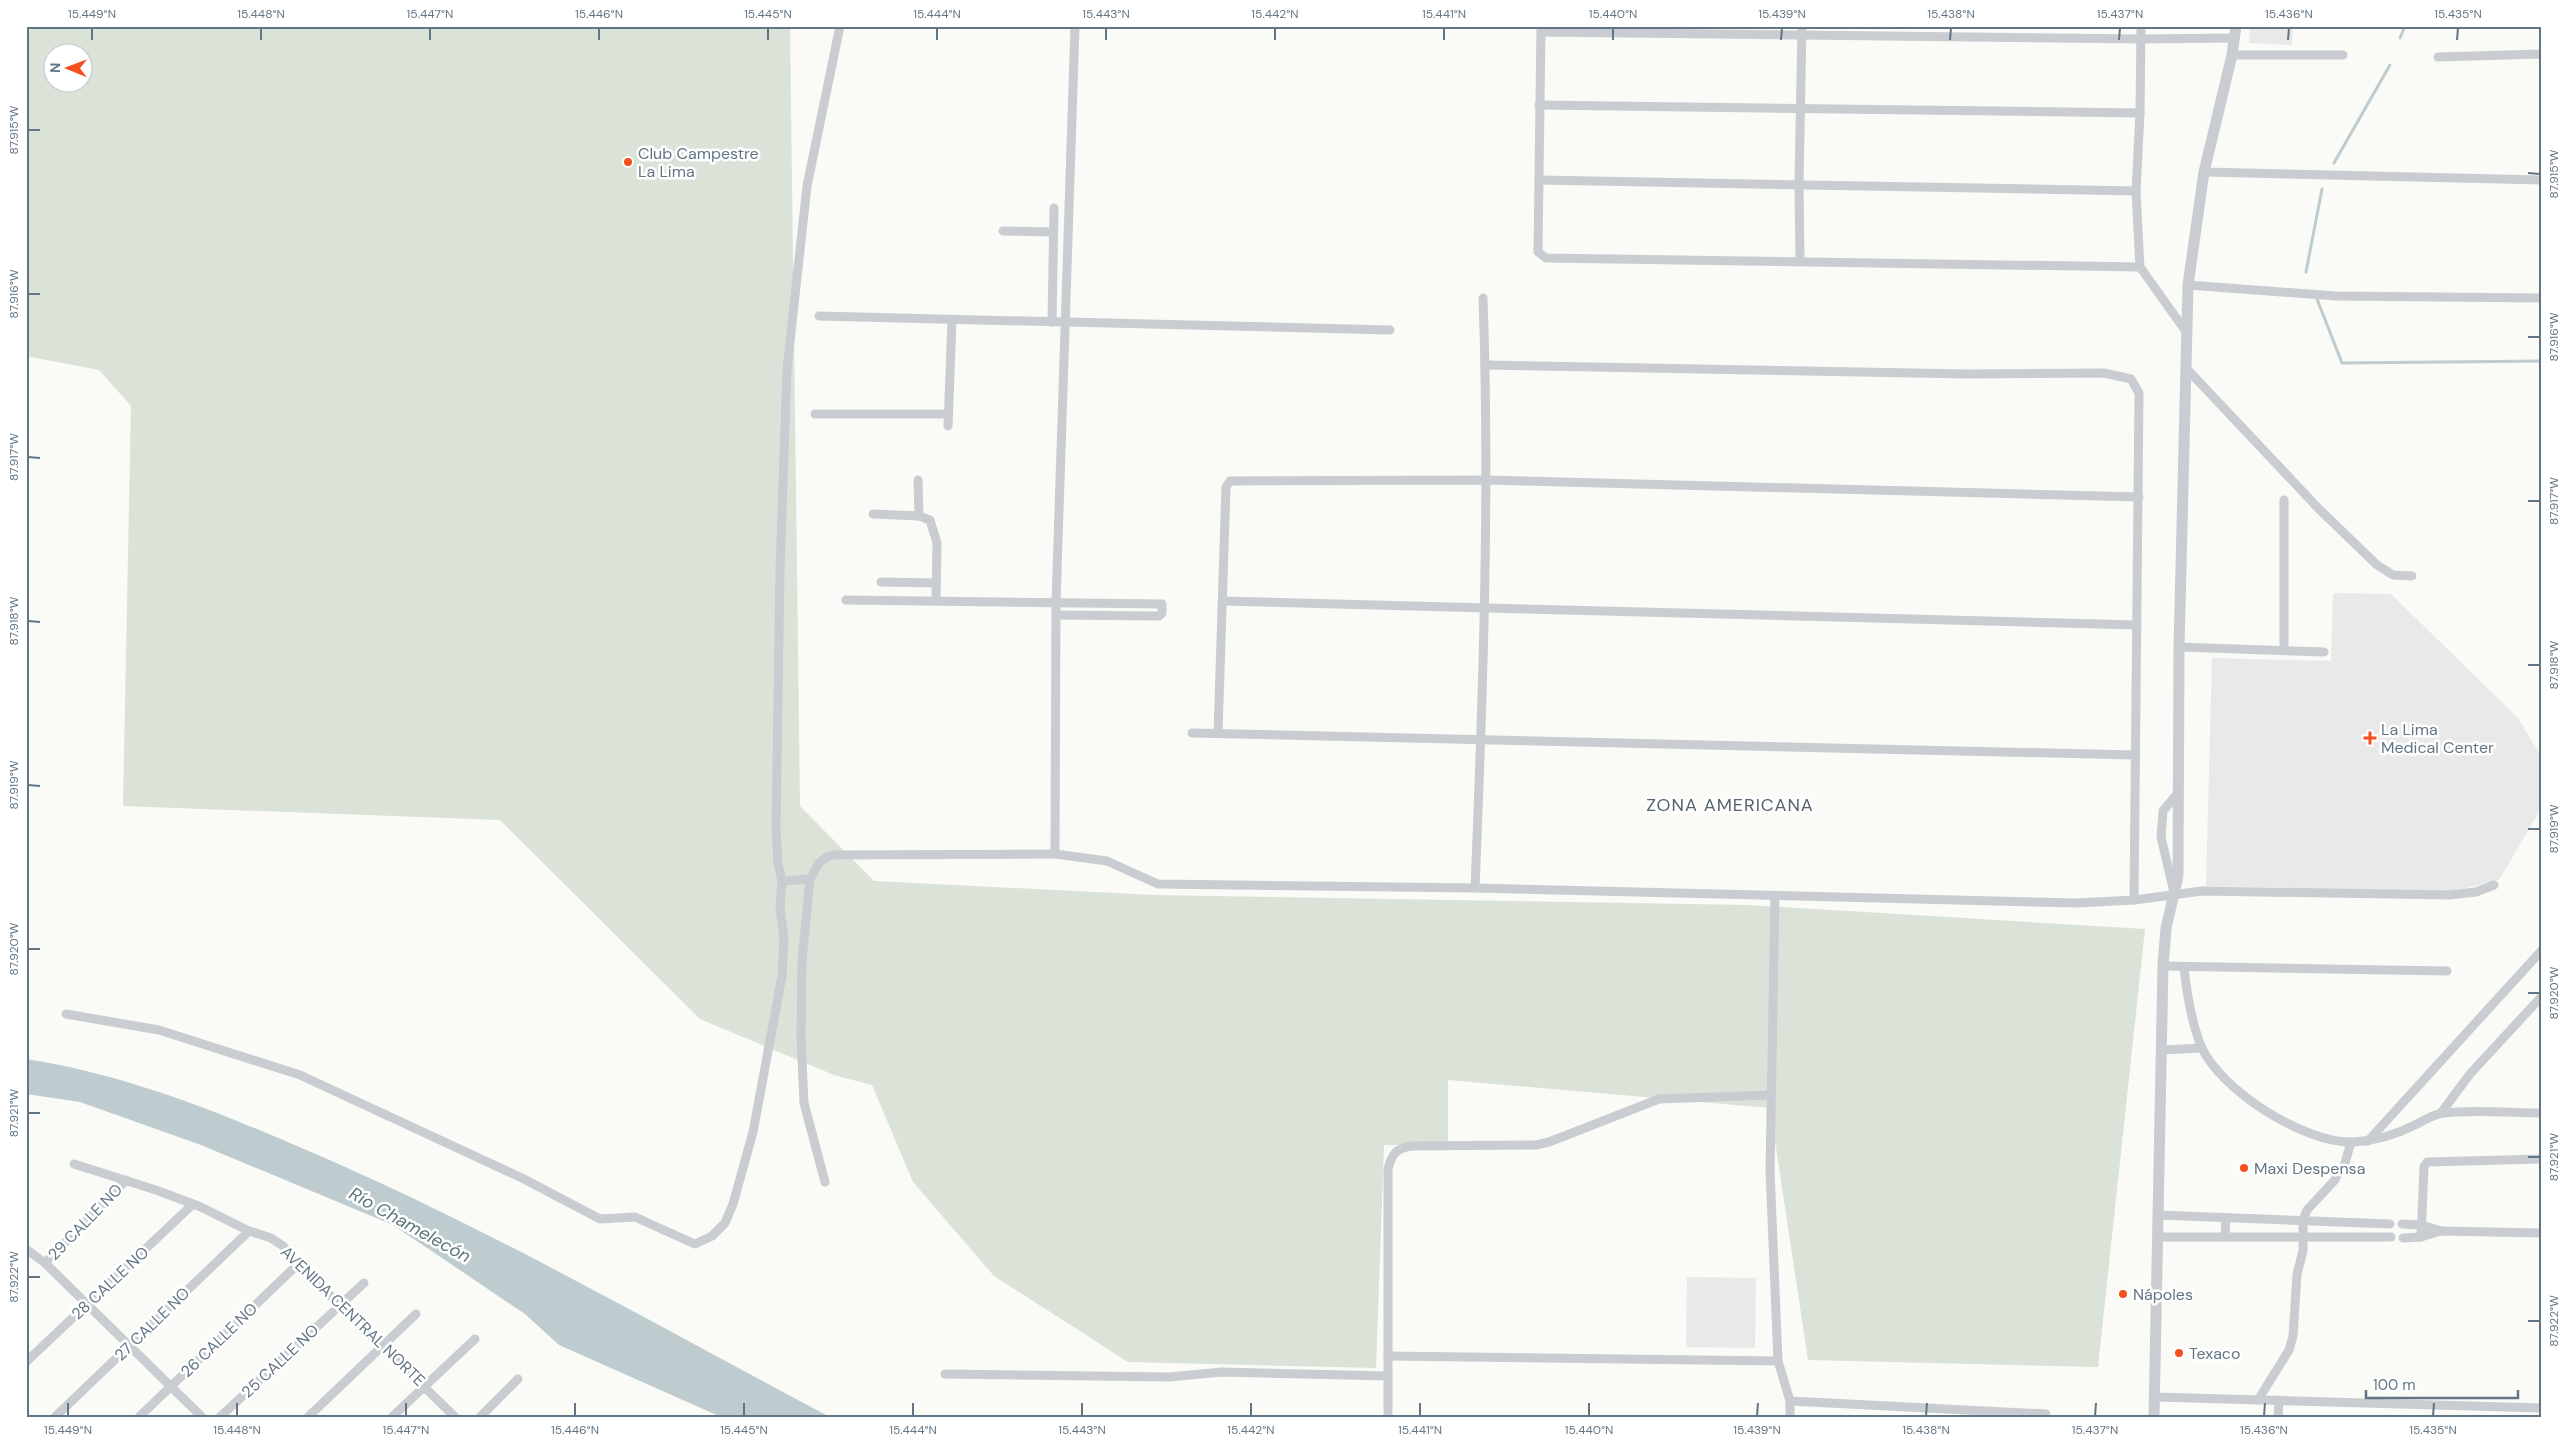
<svg xmlns="http://www.w3.org/2000/svg" width="2568" height="1443" font-family="'DM Sans',sans-serif">
<style>
.built{fill:#e8e9e8}
.green{fill:#dbe2d8;fill-rule:evenodd}
.water{fill:#beccd0}
.lines{fill:none;stroke-linecap:round;stroke-linejoin:round}
.stream{stroke:#beccd0;stroke-width:3}
.minor{stroke:#c9cdd1;stroke-width:9}
.tertiary{stroke:#c9cdd1;stroke-width:11}
.ticks{fill:none;stroke:#627585;stroke-width:2}
.poi-dot{fill:#f44f1c;stroke:#fff;stroke-width:2}
.labels{text-anchor:middle;dominant-baseline:central;stroke-width:5;stroke-linejoin:round;paint-order:stroke}
.poi-label{font-size:16px;fill:#627585;stroke:#fff;text-anchor:start}
.street-label{font-size:16px;fill:#627585;stroke:#fff}
.neighbourhood-label{font-size:18px;letter-spacing:1px;fill:#54636f;stroke:#fff}
.water-label{font-size:18px;font-style:italic;fill:#5d767e;stroke:#fff}
.neatline{fill:none;stroke:#627585;stroke-width:2}
.ticks-label{font-size:12px;text-anchor:middle;fill:#627585}
</style>
<rect width="100%" height="100%" fill="#fafaf7"/>
<g class="built">
<polygon points="2250,26 2293,26 2292,45 2249,43"/>
<polygon points="2333,593 2391,594 2518,718 2542,758 2542,807 2499,880 2450,892 2206,886 2212,658 2331,661"/>
<polygon points="1687,1277 1756,1278 1755,1348 1686,1347"/>
</g>
<path class="green" d="M26,26h764l10,780 74,75 280,14 593,10 398,24 -47,438 -290,-7 -38,-252 -322,-28v66l-64,-1 -8,223 -248,-6 -134,-86 -81,-94 -41,-97 -38,-10 -134,-56 -200,-199 -377,-14 8,-400 -32,-36 -73,-14zM52,52h30v30h-30z"/>
<path class="water" d="M26,1059c97,15 188,51 278,90 181,77 352,176 526,268h-109l-162,-72 -34,-31 -132,-89 -192,-80 -121,-43 -54,-8z"/>
<g class="lines">
<g class="stream">
<polyline points="2400,38 2405,26"/>
<polyline points="2334,163 2390,65"/>
<polyline points="2306,272 2322,189"/>
<polyline points="2317,299 2342,363 2542,361"/>
</g>
<g class="minor">
<polyline points="1075,26 1056,602 1055,854 1107,861 1158,884 1475,888 2077,903 2134,900 2202,891 2449,895 2476,892 2494,885"/>
<polyline points="1541,26 1538,252 1546,258 2140,267"/>
<polyline points="2141,26 2140,113 2136,191 2140,267 2187,333"/>
<polyline points="1541,32 2141,39 2235,38"/>
<polyline points="2232,55 2343,55"/>
<polyline points="2438,57 2542,54"/>
<polyline points="1539,105 2140,113"/>
<polyline points="2204,172 2542,180"/>
<polyline points="1539,180 2136,191"/>
<polyline points="1003,231 1053,232"/>
<polyline points="1800,261 1799,183 1802,26"/>
<polyline points="2188,285 2336,296 2542,298"/>
<polyline points="819,316 1390,330"/>
<polyline points="1052,322 1054,208"/>
<polyline points="1486,365 1968,374 2104,373 2131,379 2139,393 2134,900"/>
<polyline points="2186,368 2319,509 2377,565 2393,575 2412,576"/>
<polyline points="815,414 948,414"/>
<polyline points="948,426 952,320"/>
<polyline points="918,480 919,516"/>
<polyline points="873,514 919,516 930,520 937,543 936,601"/>
<polyline points="881,582 936,583"/>
<polyline points="846,600 1162,604 1162,613 1159,616 1056,615"/>
<polyline points="1224,601 2137,625"/>
<polyline points="2179,647 2324,652"/>
<polyline points="2284,650 2284,500"/>
<polyline points="1192,733 2134,755"/>
<polyline points="1218,733 1226,487 1230,481 1485,480 2139,497"/>
<polyline points="810,879 782,881 778,864 776,830 780,570 787,369 807,186 840,26"/>
<path d="M1475,888c8,-195 15,-395 8,-590"/>
<polyline points="2174,892 2161,837 2163,811 2178,793"/>
<polyline points="1775,896 1770,1171 1778,1361 1790,1401 1790,1417"/>
<polyline points="2163,966 2447,971"/>
<path d="M2184,968c3,27 7,53 17,78 19,44 104,98 152,96 23,-1 42,-7 62,-17 8,-4 19,-11 28,-12 32,-4 67,0 99,0"/>
<polyline points="66,1014 159,1030 300,1075 524,1179 600,1219 635,1217 695,1244 712,1236 725,1223 733,1204 753,1132 782,976 784,939 780,907 782,881"/>
<polyline points="2162,1050 2202,1048"/>
<polyline points="2441,1113 2470,1074 2542,996"/>
<polyline points="2368,1141 2542,950"/>
<polyline points="74,1164 156,1190 201,1207 249,1231 271,1238 283,1246 298,1264 455,1417"/>
<polyline points="825,1182 804,1103 801,1036 802,960 810,879 819,863 825,858 833,855 1055,854"/>
<polyline points="2158,1215 2390,1224"/>
<polyline points="2402,1224 2422,1225 2441,1231"/>
<polyline points="2158,1237 2391,1237"/>
<polyline points="2225,1237 2226,1218"/>
<polyline points="2421,1237 2424,1167 2427,1162 2542,1159"/>
<polyline points="2403,1238 2421,1237 2441,1231 2542,1233"/>
<polyline points="26,1249 45,1263 202,1417"/>
<polyline points="45,1263 126,1180"/>
<polyline points="1388,1356 1778,1361"/>
<polyline points="26,1362 193,1204"/>
<polyline points="945,1374 1169,1377 1222,1372 1388,1376"/>
<polyline points="2155,1397 2542,1408"/>
<polyline points="2258,1400 2289,1350 2293,1336 2297,1274 2303,1251 2303,1220 2307,1210 2334,1181 2345,1163 2351,1142"/>
<polyline points="1790,1401 2046,1414"/>
<polyline points="55,1417 249,1231"/>
<polyline points="139,1417 298,1264"/>
<polyline points="220,1417 364,1283"/>
<polyline points="308,1417 416,1314"/>
<polyline points="392,1417 475,1339"/>
<polyline points="480,1417 518,1379"/>
<path d="M1388,1417v-248c4,-15 8,-21 24,-23l124,-1 13,-3 110,-43 111,-4"/>
<polyline points="2278,1417 2279,1400"/>
</g>
<polyline class="tertiary" points="2154,1417 2163,966 2166,928 2178,876 2179,647 2188,285 2204,172 2232,55 2236,26"/>
</g>
<path class="ticks" d="M92,40v-12M261,40v-12M430,40v-12M599,40v-12M768,40v-12M937,40v-12M1106,40v-12M1275,40v-12M1444,40v-12M1613,40v-12M1781,40l1,-12M1950,40l1,-12M2119,40l1,-12M2288,40l1,-12M2457,40l1,-12M28,130h12M2528,173l12,1M28,294h12M2528,337h12M28,457l12,1M2528,501h12M28,621l12,1M2528,665h12M28,785l12,1M2528,829h12M28,949h12M2528,993h12M28,1113h12M2528,1157h12M28,1277h12M2528,1321h12M68,1416v-13M237,1416v-13M406,1416v-13M575,1416v-13M744,1416v-13M913,1416v-13M1082,1416v-13M1251,1416v-13M1420,1416v-13M1589,1416v-13M1757,1416l1,-13M1926,1416l1,-13M2095,1416l1,-13M2264,1416l1,-13M2433,1416l1,-13"/>
<g class="poi-dot">
<circle cx="628" cy="162" r="5"/>
<path d="M2367.5 730.5h5v5h5v5h-5v5h-5v-5h-5v-5h5z"/>
<circle cx="2244" cy="1168" r="5"/>
<circle cx="2123" cy="1294" r="5"/>
<circle cx="2179" cy="1353" r="5"/>
</g>
<g class="labels">
<g class="poi-label">
<text x="638" y="153">Club Campestre<tspan x="638" dy="18">La Lima</tspan></text>
<text x="2381" y="729">La Lima<tspan x="2381" dy="18">Medical Center</tspan></text>
<text x="2254" y="1168">Maxi Despensa</text>
<text x="2133" y="1294">Nápoles</text>
<text x="2189" y="1353">Texaco</text>
</g>
<g class="street-label">
<text transform="translate(85 1222) rotate(-46)">29 CALLE NO</text>
<text transform="translate(110 1283) rotate(-43)">28 CALLE NO</text>
<text transform="translate(353 1316) rotate(44)">AVENIDA CENTRAL NORTE</text>
<text transform="translate(152 1324) rotate(-44)">27 CALLE NO</text>
<text transform="translate(219 1340) rotate(-44)">26 CALLE NO</text>
<text transform="translate(280 1361) rotate(-43)">25 CALLE NO</text>
</g>
<g class="neighbourhood-label">
<text x="1730" y="805">ZONA AMERICANA</text>
</g>
<g class="water-label">
<text transform="translate(410 1225) rotate(29)">Río Chamelecón</text>
</g>
</g>
<rect width="2568" height="1443" fill="none" stroke="#ffffff" stroke-width="55"/>
<g transform="translate(68 68) rotate(271)"><circle r="24" fill="#ffffff" stroke="#c0c8ce"/>
<path d="M0-4L9 19L0 12L-9 19Z" fill="#f44f1c"/>
<text y="-8" font-size="14" font-weight="bold" text-anchor="middle" fill="#627585">N</text>
</g>
<path d="M2366 1390v8h152v-8" fill="none" stroke="#627585" stroke-width="2.5"/>
<text x="2373" y="1390" font-size="15" fill="#627585" stroke="#ffffff" stroke-width="4" paint-order="stroke">100 m</text>
<rect x="28" y="28" width="2512" height="1388" class="neatline"/>
<g class="ticks-label">
<text x="92" y="18">15.449°N</text>
<text x="261" y="18">15.448°N</text>
<text x="430" y="18">15.447°N</text>
<text x="599" y="18">15.446°N</text>
<text x="768" y="18">15.445°N</text>
<text x="937" y="18">15.444°N</text>
<text x="1106" y="18">15.443°N</text>
<text x="1275" y="18">15.442°N</text>
<text x="1444" y="18">15.441°N</text>
<text x="1613" y="18">15.440°N</text>
<text x="1782" y="18">15.439°N</text>
<text x="1951" y="18">15.438°N</text>
<text x="2120" y="18">15.437°N</text>
<text x="2289" y="18">15.436°N</text>
<text x="2458" y="18">15.435°N</text>
<text transform="translate(14 130) rotate(-90)" y="4">87.915°W</text>
<text transform="translate(2554 174) rotate(-90)" y="4">87.915°W</text>
<text transform="translate(14 294) rotate(-90)" y="4">87.916°W</text>
<text transform="translate(2554 337) rotate(-90)" y="4">87.916°W</text>
<text transform="translate(14 457) rotate(-90)" y="4">87.917°W</text>
<text transform="translate(2554 501) rotate(-90)" y="4">87.917°W</text>
<text transform="translate(14 621) rotate(-90)" y="4">87.918°W</text>
<text transform="translate(2554 665) rotate(-90)" y="4">87.918°W</text>
<text transform="translate(14 785) rotate(-90)" y="4">87.919°W</text>
<text transform="translate(2554 829) rotate(-90)" y="4">87.919°W</text>
<text transform="translate(14 949) rotate(-90)" y="4">87.920°W</text>
<text transform="translate(2554 993) rotate(-90)" y="4">87.920°W</text>
<text transform="translate(14 1113) rotate(-90)" y="4">87.921°W</text>
<text transform="translate(2554 1157) rotate(-90)" y="4">87.921°W</text>
<text transform="translate(14 1277) rotate(-90)" y="4">87.922°W</text>
<text transform="translate(2554 1321) rotate(-90)" y="4">87.922°W</text>
<text x="68" y="1434">15.449°N</text>
<text x="237" y="1434">15.448°N</text>
<text x="406" y="1434">15.447°N</text>
<text x="575" y="1434">15.446°N</text>
<text x="744" y="1434">15.445°N</text>
<text x="913" y="1434">15.444°N</text>
<text x="1082" y="1434">15.443°N</text>
<text x="1251" y="1434">15.442°N</text>
<text x="1420" y="1434">15.441°N</text>
<text x="1589" y="1434">15.440°N</text>
<text x="1757" y="1434">15.439°N</text>
<text x="1926" y="1434">15.438°N</text>
<text x="2095" y="1434">15.437°N</text>
<text x="2264" y="1434">15.436°N</text>
<text x="2433" y="1434">15.435°N</text>
</g>
</svg>
